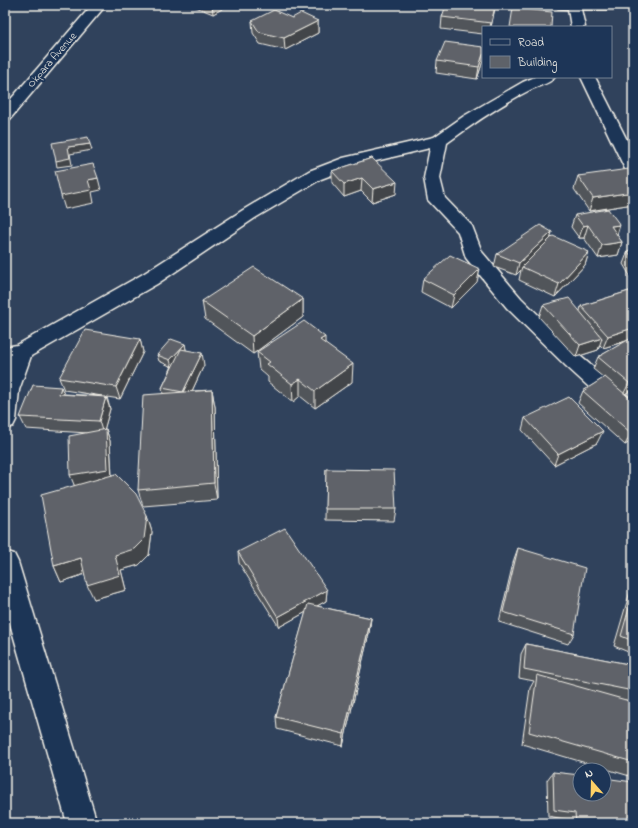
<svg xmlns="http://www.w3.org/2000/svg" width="638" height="828" font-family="'Indie Flower',sans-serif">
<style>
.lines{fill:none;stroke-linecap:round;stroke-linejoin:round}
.street-casing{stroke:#f4f1e8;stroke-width:3}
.street{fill:#1d3557;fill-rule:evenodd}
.wall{fill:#51545a;stroke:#f4f1e8}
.shaded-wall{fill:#42454a;stroke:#f4f1e8}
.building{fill:#5e6269;stroke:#f4f1e8}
.labels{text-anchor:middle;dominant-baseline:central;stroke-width:4;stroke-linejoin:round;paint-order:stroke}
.far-street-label{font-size:11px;fill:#f4f1e8;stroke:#1d3557}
</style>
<rect width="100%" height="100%" fill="#30425c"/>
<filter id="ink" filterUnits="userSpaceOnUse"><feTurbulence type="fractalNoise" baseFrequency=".025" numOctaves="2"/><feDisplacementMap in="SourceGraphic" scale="8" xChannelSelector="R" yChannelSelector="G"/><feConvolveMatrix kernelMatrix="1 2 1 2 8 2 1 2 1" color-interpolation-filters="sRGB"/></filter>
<g filter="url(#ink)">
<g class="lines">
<defs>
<g id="street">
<polygon points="92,5 106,5 10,119 5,121 5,106"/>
<polygon points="556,5 633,5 633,6 627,9 581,9 585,27 571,27 568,9 558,8"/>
<path d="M535,77h20c-4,6 -14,8 -21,11 -31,15 -60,35 -87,55l-7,35 5,20 27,28 10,26 39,46 59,58 53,45v22l-8,-3 -59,-54 -59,-58 -41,-50 -8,-26 -30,-32 -4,-22 6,-30 -75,18 -34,13 -66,39 -98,66 -126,72 -12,34 -3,30 -3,6 -8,3v-59l3,-8 -3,1v-16l12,-2 126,-71 100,-64 66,-39 34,-13 91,-21 30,-21 59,-34z"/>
<polygon points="581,77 595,77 633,152 633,174 627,173 625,169"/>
<polygon points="5,551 14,554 18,562 97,823 67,823 5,606"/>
</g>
</defs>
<use href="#street" class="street-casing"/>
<use href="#street" class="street"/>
</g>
<g class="wall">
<polygon points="191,5 229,5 213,14"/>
<polygon points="453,5 480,5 495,7 491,27 483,27 483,34 441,29 442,17 452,8"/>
<polygon points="292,18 318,21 318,33 285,50 260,44 253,33 252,21"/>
<polygon points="483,47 483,61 477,79 436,73 437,61"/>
<polygon points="372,158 396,194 372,202 361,191 344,197 332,183 332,171"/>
<polygon points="633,174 633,204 589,211 574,189 578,176"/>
<polygon points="575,215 617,235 622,242 618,255 598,258 584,238 579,238 571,227"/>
<polygon points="552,232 550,238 589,252 585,265 555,297 519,280 521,270 516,275 494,267 497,254"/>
<polygon points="628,251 633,251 633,281 623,264"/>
<polygon points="423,279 477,282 451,308 421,292"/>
<polygon points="629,291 633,389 625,394 633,440 625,445 578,403 583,391 604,378 593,369 598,357 627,341 603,348 600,345 598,350 576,357 539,317 543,305 580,311 581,306"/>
<polygon points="303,299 303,317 253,354 205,319 202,301"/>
<polygon points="140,339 143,352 120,399 107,397 110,409 104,430 106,429 110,441 112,475 147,516 152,532 149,555 139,565 121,570 126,590 94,599 85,574 61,582 54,566 74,486 87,433 26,429 20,417 64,394 102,396 64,390 59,378"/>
<polygon points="185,344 186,350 204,365 192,391 212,390 215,407 217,500 143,506 138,490 163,394 162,388 172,366 172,367 159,361 157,355"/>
<polygon points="325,344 352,382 315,408 300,396 293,402 268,382 268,377 259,369 257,352"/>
<polygon points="525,418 597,443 554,465 522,430"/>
<polygon points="326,469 396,509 394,521 325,520"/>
<polygon points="518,548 574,634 568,644 499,622 514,559"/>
<polygon points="238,552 327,590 326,601 317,606 371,618 369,633 343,746 277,729 276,717 306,612 279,627 239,563"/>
<polygon points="633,585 633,654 614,646 631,588"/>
<polygon points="526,644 633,665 633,702 625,700 633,702 633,777 522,744 530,688 534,681 519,678 521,654"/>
<polygon points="553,772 633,823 569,823 569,820 548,816 547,780"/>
</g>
<g class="shaded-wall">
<polygon points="212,5 229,5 213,14"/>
<polygon points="495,7 493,18 491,27 490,27"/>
<polygon points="318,21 318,33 285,50 284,38"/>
<polygon points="483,54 483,61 477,79 479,67"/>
<polygon points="90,144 92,150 70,154 72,165 57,167 56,161 68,147"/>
<polygon points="98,178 101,190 92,192 94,203 65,209 61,196 88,180"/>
<polygon points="362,178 361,191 344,197 344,184"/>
<polygon points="397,182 396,194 372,202 373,189"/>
<polygon points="633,192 633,204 589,211 593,198"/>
<polygon points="588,225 584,238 579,238 583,226"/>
<polygon points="620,225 616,238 611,226"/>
<polygon points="552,232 549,245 522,267 521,270 516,275 519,263"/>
<polygon points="622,242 618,255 598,258 602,245"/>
<polygon points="589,252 585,265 555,297 559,284"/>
<polygon points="480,269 477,282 451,308 454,295"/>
<polygon points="303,299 303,317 253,354 252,336"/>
<polygon points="633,328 633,338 630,337 629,340 603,348 608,336"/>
<polygon points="325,337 325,355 320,340"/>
<polygon points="602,338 598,350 576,357 580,345"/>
<polygon points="140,339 143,352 120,399 116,387"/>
<polygon points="185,344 186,350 172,367 170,360"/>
<polygon points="202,353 204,365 186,404 183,392"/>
<polygon points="353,364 352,382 315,408 315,391"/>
<polygon points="300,379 300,396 293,402 292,384"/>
<polygon points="633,380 633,389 623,395 629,383"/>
<polygon points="61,387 66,399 59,394"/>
<polygon points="212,390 215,407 217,500 214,483"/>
<polygon points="106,397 110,409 103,434 99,421"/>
<polygon points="106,429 110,441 112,481 75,487 70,475"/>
<polygon points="603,431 597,443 554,465 558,454"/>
<polygon points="633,431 633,440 625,445 631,433"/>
<polygon points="147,516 152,532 149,555 139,565 121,570 126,590 94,599 87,585 115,555"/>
<polygon points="81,558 88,573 61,582 54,566"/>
<polygon points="327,590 326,601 279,627 278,617"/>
<polygon points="371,618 369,633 343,746 344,734"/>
</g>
<g class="building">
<polygon points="454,5 480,5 495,7 491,23 442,17 445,8 455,9"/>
<polygon points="513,8 552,12 551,27 510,27"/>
<polygon points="274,10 292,18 301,13 318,21 284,38 259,32 252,21"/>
<polygon points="445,42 483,47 483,54 479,67 437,61"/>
<polygon points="88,137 90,144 68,147 70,158 56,161 52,143"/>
<polygon points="372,158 397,182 373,189 362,178 344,184 332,171"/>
<polygon points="93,164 98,178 88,180 91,190 61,196 55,171"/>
<polygon points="629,169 633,174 633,192 593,198 578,176"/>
<polygon points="608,209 620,225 611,226 622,242 602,245 588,225 583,226 575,215"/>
<polygon points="540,225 552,232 519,263 497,254"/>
<polygon points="553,236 589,252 559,284 522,267"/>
<polygon points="628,251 633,251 633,260"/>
<polygon points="450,255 480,269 454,295 423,279"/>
<polygon points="254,267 303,299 252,336 202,301"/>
<polygon points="629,291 633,295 633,328 608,336 581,306"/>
<polygon points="569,298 602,338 580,345 543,305"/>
<polygon points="304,321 325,337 320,340 353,364 315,391 300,379 292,384 267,364 270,362 257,352"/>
<polygon points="85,330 140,339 116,387 59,378"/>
<polygon points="633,337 633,380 629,383 598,357"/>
<polygon points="171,339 185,344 170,360 157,355"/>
<polygon points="181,349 202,353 183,392 162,388"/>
<polygon points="605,377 633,401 633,431 631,433 583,391"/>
<polygon points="33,385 61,387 59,394 106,397 99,421 20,417"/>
<polygon points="212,390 214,483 138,490 143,395"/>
<polygon points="569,397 603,431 558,454 525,418"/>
<polygon points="106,429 108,469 70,475 69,436"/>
<polygon points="326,469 394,470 396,509 325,509"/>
<polygon points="116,474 136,494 147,516 144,539 134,549 115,555 120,575 87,585 81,558 54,566 41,495"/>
<polygon points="285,528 327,590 278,617 238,552"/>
<polygon points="518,548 585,568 574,634 503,612"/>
<polygon points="633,594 633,641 621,636"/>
<polygon points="308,604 371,618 344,734 276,717"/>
<polygon points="526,644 633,665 633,691 524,669"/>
<polygon points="537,675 633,702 633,762 529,732"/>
<polygon points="553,772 580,775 580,794 604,794 604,778 633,782 633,823 576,823 575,813 554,810"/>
</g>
</g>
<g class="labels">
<g class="far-street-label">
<text transform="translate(52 60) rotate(-49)">Okpara Avenue</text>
</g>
</g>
<rect width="638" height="828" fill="none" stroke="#1d3557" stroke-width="20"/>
<rect x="10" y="10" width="618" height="808" fill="none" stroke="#f4f1e8" stroke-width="1.5" filter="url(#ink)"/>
<rect x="482" y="26" width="130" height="52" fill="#1d3557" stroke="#738091"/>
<rect x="490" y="39" width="20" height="6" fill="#1d3557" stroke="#738091"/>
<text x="518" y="46" font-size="12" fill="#f4f1e8">Road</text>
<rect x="490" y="56" width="20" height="12" fill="#5e6269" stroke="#738091"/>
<text x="518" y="66" font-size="12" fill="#f4f1e8">Building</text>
<g transform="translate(592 782) rotate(340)"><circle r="19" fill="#1d3557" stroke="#738091"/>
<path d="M0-3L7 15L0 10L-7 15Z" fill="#ffd166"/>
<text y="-6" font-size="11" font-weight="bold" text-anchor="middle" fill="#f4f1e8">N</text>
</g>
</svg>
